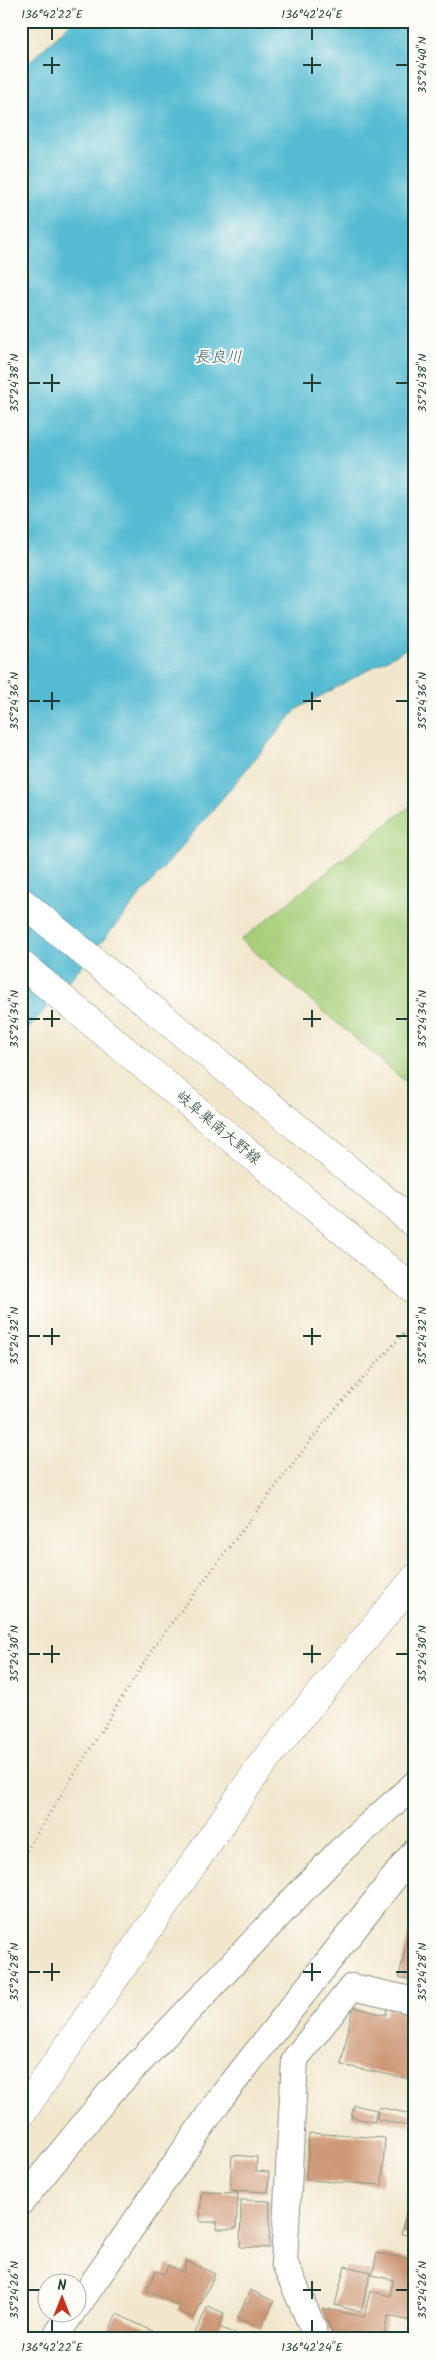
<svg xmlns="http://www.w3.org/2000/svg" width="436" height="2360" font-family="Kalam,'Klee One',sans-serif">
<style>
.green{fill:#a7cf7a;stroke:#638657}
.water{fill:#54bbd2;stroke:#3a7c83}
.building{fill:#cd9877}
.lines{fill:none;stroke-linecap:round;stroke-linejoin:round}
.street-casing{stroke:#889280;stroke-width:28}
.secondary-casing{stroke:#889280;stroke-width:29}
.primary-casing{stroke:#889280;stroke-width:29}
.path{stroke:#889280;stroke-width:3;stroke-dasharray:1 4;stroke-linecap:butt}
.street{stroke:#fff;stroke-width:26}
.secondary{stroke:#fff;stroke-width:28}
.primary{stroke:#fff;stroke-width:28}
.ticks{fill:none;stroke:#1f3d34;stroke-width:2}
.labels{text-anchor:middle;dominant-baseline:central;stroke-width:4;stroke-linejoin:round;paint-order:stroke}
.street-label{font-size:15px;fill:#1f3d34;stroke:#fdfcf7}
.water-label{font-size:16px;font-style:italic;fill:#2f6363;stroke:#fdfcf7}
.neatline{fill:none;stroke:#1f3d34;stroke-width:2}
.ticks-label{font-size:12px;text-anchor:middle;fill:#1f3d34}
</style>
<rect width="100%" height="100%" fill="#fdfcf7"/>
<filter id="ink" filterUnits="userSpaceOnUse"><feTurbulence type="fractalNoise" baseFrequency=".02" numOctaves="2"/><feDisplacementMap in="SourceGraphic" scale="10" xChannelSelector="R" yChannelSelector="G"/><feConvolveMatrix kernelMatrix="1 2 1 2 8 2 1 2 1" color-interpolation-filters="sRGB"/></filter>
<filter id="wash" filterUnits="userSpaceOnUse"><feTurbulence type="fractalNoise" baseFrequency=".0096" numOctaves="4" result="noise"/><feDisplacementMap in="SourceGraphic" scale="20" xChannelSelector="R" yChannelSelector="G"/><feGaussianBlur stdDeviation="1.12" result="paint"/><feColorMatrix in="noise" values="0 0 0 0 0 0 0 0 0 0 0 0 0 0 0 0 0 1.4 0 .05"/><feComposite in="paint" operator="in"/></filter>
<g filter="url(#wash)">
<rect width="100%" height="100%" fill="#f2e7cd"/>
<polygon class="green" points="415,802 415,1090 241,940"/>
<polygon class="water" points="72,21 415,21 415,644 297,709 21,1038 21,71"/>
<g id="blocks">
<g class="building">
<polygon points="408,1935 415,1937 415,1981 399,1977"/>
<polygon points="353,2007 386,2015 387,2007 415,2013 415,2080 341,2065"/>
<polygon points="354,2105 377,2110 374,2122 351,2117"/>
<polygon points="379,2107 411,2114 408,2126 377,2119"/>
<polygon points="309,2133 385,2138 382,2185 306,2180"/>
<polygon points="232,2155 257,2157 256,2171 269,2172 268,2192 230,2190"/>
<polygon points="201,2192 238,2193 236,2229 217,2229 217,2222 200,2222"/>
<polygon points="241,2200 270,2201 269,2248 240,2247"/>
<polygon points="407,2210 415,2212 415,2237 401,2234"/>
<polygon points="377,2253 415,2260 415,2322 388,2316 383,2339 334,2339 322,2308 364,2317 370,2291 390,2296 393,2280 372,2275"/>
<polygon points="187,2261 215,2274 194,2318 178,2311 180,2306 147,2291 156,2271 164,2274 168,2265 183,2272"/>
<polygon points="345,2266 371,2272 361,2312 335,2305"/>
<polygon points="250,2290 274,2301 261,2329 237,2318"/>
<polygon points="208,2306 224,2313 219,2327 247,2339 192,2339"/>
<polygon points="117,2314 165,2337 165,2339 105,2339"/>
</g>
</g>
</g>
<g filter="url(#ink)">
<use href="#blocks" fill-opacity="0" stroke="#889280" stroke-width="1"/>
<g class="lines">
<defs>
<g id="street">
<polyline points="21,2202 108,2095 338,1853 415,1784"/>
<polyline points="78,2305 220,2099 415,1851"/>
<polyline points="54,2339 72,2312"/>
<polyline points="314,2339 313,2328 284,2262 295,2059 352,1987 415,2001"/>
</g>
<polyline id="secondary" points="21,2114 265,1760 415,1578"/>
<g id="primary">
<polyline points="21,901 415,1224"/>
<polyline points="21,964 415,1291"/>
</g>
</defs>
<use href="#street" class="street-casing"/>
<use href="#secondary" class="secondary-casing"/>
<use href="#primary" class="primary-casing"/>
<polyline class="path" points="21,1859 157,1642 331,1414 414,1322"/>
<use href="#street" class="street"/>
<use href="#secondary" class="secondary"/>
<use href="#primary" class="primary"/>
</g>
</g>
<path class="ticks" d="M52,28v12M312,28v12M52,57v17M312,57v17M43,65h17M303,65h18M396,65h12M52,374v18M312,374v18M28,383h12M43,383h17M303,383h18M396,383h12M52,692v18M312,692v18M28,701h12M43,701h17M303,701h18M396,701h12M52,1010v17M312,1010v17M28,1019h12M43,1019h17M303,1019h18M396,1019h12M52,1328v17M312,1328v17M28,1336h12M43,1336h17M303,1336h18M396,1336h12M52,1645v18M312,1645v18M28,1654h12M43,1654h17M303,1654h18M396,1654h12M52,1963v18M312,1963v18M28,1972h12M43,1972h17M303,1972h18M396,1972h12M312,2281v18M28,2290h12M303,2290h18M396,2290h12M52,2320v12M312,2320v12"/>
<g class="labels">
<g class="street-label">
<text transform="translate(218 1128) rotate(40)">岐阜巣南大野線</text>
</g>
<g class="water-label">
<text x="218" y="357">長良川</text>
</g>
</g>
<rect width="436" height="2360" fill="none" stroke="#fdfcf7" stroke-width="55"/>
<g transform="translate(62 2298)"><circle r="24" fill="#fdfcf7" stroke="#a4b0a9"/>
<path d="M0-4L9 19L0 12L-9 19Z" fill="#c8321e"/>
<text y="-8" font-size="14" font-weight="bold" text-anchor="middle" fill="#1f3d34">N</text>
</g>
<rect x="28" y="28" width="380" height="2304" class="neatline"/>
<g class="ticks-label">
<text x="52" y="18">136°42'22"E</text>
<text x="312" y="18">136°42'24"E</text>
<text transform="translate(422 65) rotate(-90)" y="4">35°24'40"N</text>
<text transform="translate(14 383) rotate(-90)" y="4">35°24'38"N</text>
<text transform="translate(422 383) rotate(-90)" y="4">35°24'38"N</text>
<text transform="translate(14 701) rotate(-90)" y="4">35°24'36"N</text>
<text transform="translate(422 701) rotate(-90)" y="4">35°24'36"N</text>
<text transform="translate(14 1019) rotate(-90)" y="4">35°24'34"N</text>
<text transform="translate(422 1019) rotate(-90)" y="4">35°24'34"N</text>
<text transform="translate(14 1336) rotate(-90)" y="4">35°24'32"N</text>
<text transform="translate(422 1336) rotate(-90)" y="4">35°24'32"N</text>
<text transform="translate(14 1654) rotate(-90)" y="4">35°24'30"N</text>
<text transform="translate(422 1654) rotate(-90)" y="4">35°24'30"N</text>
<text transform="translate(14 1972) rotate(-90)" y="4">35°24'28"N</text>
<text transform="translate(422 1972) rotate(-90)" y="4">35°24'28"N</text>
<text transform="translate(14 2290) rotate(-90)" y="4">35°24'26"N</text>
<text transform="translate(422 2290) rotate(-90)" y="4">35°24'26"N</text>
<text x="52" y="2351">136°42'22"E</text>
<text x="312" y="2351">136°42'24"E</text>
</g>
</svg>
